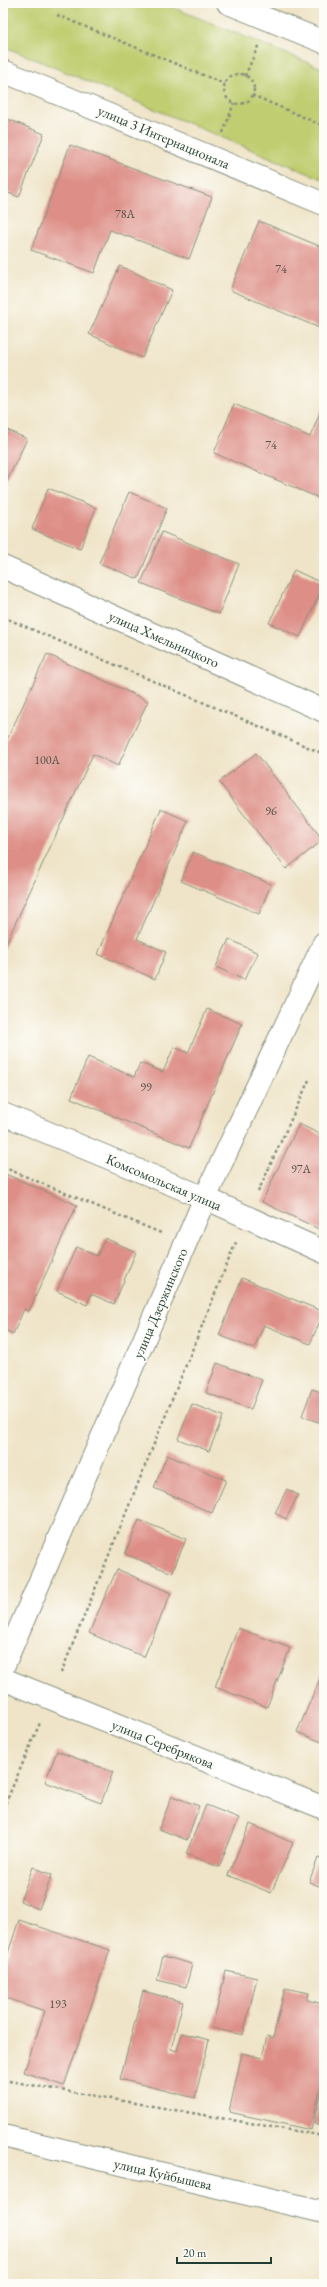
<svg xmlns="http://www.w3.org/2000/svg" width="327" height="2287" font-family="'EB Garamond',serif">
<style>
.green{fill:#c0cd6f;stroke:#708552}
.building{fill:#dd8e86}
.lines{fill:none;stroke-linecap:round;stroke-linejoin:round}
.minor-casing{stroke:#87907e;stroke-width:24}
.major-casing{stroke:#87907e;stroke-width:24}
.path{stroke:#87907e;stroke-width:2.5;stroke-dasharray:3 3;stroke-linecap:butt}
.minor{stroke:#fff;stroke-width:22}
.major{stroke:#fff;stroke-width:22}
.labels{text-anchor:middle;dominant-baseline:central;stroke-width:4;stroke-linejoin:round;paint-order:stroke}
.number-label{font-size:12px;fill:#4e5148}
.street-label{font-size:14px;fill:#1f3d34;stroke:#fdfcf7}
</style>
<rect width="100%" height="100%" fill="#fdfcf7"/>
<filter id="ink" filterUnits="userSpaceOnUse"><feTurbulence type="fractalNoise" baseFrequency=".025" numOctaves="2"/><feDisplacementMap in="SourceGraphic" scale="8" xChannelSelector="R" yChannelSelector="G"/><feConvolveMatrix kernelMatrix="1 2 1 2 8 2 1 2 1" color-interpolation-filters="sRGB"/></filter>
<filter id="wash" filterUnits="userSpaceOnUse"><feTurbulence type="fractalNoise" baseFrequency=".012" numOctaves="4" result="noise"/><feDisplacementMap in="SourceGraphic" scale="16" xChannelSelector="R" yChannelSelector="G"/><feGaussianBlur stdDeviation="0.9" result="paint"/><feColorMatrix in="noise" values="0 0 0 0 0 0 0 0 0 0 0 0 0 0 0 0 0 1.4 0 .05"/><feComposite in="paint" operator="in"/></filter>
<g filter="url(#wash)">
<rect width="100%" height="100%" fill="#efe4c8"/>
<polygon class="green" points="3,3 162,3 324,69 324,180 3,46"/>
<g id="blocks">
<g class="building">
<polygon points="3,117 44,134 19,197 3,191"/>
<polygon points="70,145 212,197 189,259 110,230 94,273 31,250"/>
<polygon points="259,221 324,248 324,330 230,290"/>
<polygon points="120,266 172,290 142,358 89,334"/>
<polygon points="324,403 324,491 321,499 214,453 234,404 310,437"/>
<polygon points="3,428 27,439 3,489"/>
<polygon points="48,488 96,508 80,549 32,529"/>
<polygon points="129,492 167,508 138,579 99,563"/>
<polygon points="162,532 239,564 219,614 141,583"/>
<polygon points="294,570 324,584 300,637 269,623"/>
<polygon points="47,654 148,701 118,766 93,754 3,950 3,748"/>
<polygon points="256,753 323,840 286,869 219,782"/>
<polygon points="161,809 188,821 137,939 166,952 155,979 98,954"/>
<polygon points="193,852 271,884 259,914 181,881"/>
<polygon points="229,939 258,953 244,980 216,967"/>
<polygon points="207,1009 242,1024 189,1148 71,1098 88,1057 134,1077 140,1063 163,1072 174,1047 188,1053"/>
<polygon points="299,1124 324,1136 324,1224 321,1230 262,1202"/>
<polygon points="3,1173 77,1205 29,1311 24,1309 13,1334 3,1329"/>
<polygon points="105,1238 136,1252 114,1304 91,1294 87,1305 57,1291 76,1247 97,1256"/>
<polygon points="242,1278 324,1312 310,1344 264,1325 254,1349 219,1335"/>
<polygon points="217,1363 262,1380 251,1409 206,1393"/>
<polygon points="312,1389 324,1393 324,1424 302,1416"/>
<polygon points="192,1404 223,1416 209,1451 178,1439"/>
<polygon points="167,1455 226,1480 212,1513 154,1488"/>
<polygon points="287,1489 298,1495 286,1519 275,1513"/>
<polygon points="139,1520 186,1539 172,1573 125,1554"/>
<polygon points="117,1569 171,1593 144,1657 89,1633"/>
<polygon points="238,1628 290,1648 267,1707 215,1687"/>
<polygon points="322,1674 324,1675 324,1743 297,1732"/>
<polygon points="57,1751 113,1772 101,1803 45,1782"/>
<polygon points="172,1796 199,1806 187,1840 159,1829"/>
<polygon points="206,1805 239,1818 219,1867 186,1854"/>
<polygon points="250,1824 293,1843 271,1893 228,1875"/>
<polygon points="318,1858 324,1860 324,1888 309,1882"/>
<polygon points="33,1867 52,1875 39,1909 20,1901"/>
<polygon points="19,1920 110,1950 64,2086 24,2072 45,2011 3,1997 3,1968"/>
<polygon points="163,1956 192,1964 186,1987 157,1980"/>
<polygon points="226,1971 257,1978 243,2035 212,2028"/>
<polygon points="285,1988 309,1993 307,2000 324,2004 324,2072 311,2130 229,2112 242,2053 262,2058 267,2036 273,2038"/>
<polygon points="143,1991 183,2002 171,2049 177,2051 182,2033 209,2040 195,2098 120,2079"/>
<polygon points="323,2086 324,2086 324,2127 314,2124"/>
</g>
</g>
</g>
<g filter="url(#ink)">
<use href="#blocks" fill-opacity="0" stroke="#87907e" stroke-width="1"/>
<g class="lines">
<defs>
<g id="minor">
<polyline points="228,3 324,42"/>
<polyline points="3,71 324,204"/>
<polyline points="3,567 324,711"/>
<polyline points="3,1114 205,1198 324,1252"/>
<polyline points="3,1667 205,1198 324,943"/>
<polyline points="3,1679 324,1808"/>
</g>
<polyline id="major" points="3,2136 324,2212"/>
</defs>
<use href="#minor" class="minor-casing"/>
<use href="#major" class="major-casing"/>
<g class="path">
<polyline points="57,15 225,84"/>
<circle cx="239" cy="89" r="15"/>
<polyline points="245,76 259,44"/>
<polyline points="252,95 324,126"/>
<polyline points="223,133 234,103"/>
<polyline points="3,617 324,754"/>
<polyline points="3,1167 161,1233"/>
<polyline points="258,1192 309,1080"/>
<polyline points="61,1673 236,1242"/>
<polyline points="3,1809 40,1723"/>
<polyline points="3,2080 324,2136"/>
</g>
<use href="#minor" class="minor"/>
<use href="#major" class="major"/>
</g>
</g>
<g class="labels">
<g class="number-label">
<text x="125" y="214">78А</text>
<text x="281" y="269">74</text>
<text x="271" y="445">74</text>
<text x="47" y="760">100А</text>
<text x="271" y="811">96</text>
<text x="146" y="1087">99</text>
<text x="301" y="1169">97А</text>
<text x="58" y="2004">193</text>
</g>
<g class="street-label">
<text transform="translate(164 137) rotate(23)">улица 3 Интернационала</text>
<text transform="translate(164 639) rotate(24)">улица Хмельницкого</text>
<text transform="translate(164 1182) rotate(23)">Комсомольская улица</text>
<text transform="translate(160 1303) rotate(-67)">улица Дзержинского</text>
<text transform="translate(163 1744) rotate(22)">улица Серебрякова</text>
<text transform="translate(163 2174) rotate(13)">улица Куйбышева</text>
</g>
</g>
<rect width="327" height="2287" fill="none" stroke="#fdfcf7" stroke-width="16"/>
<path d="M177 2257v6h94v-6" fill="none" stroke="#1f3d34" stroke-width="2"/>
<text x="183" y="2257" font-size="12" fill="#1f3d34" stroke="#fdfcf7" stroke-width="3" paint-order="stroke">20 m</text>
</svg>
